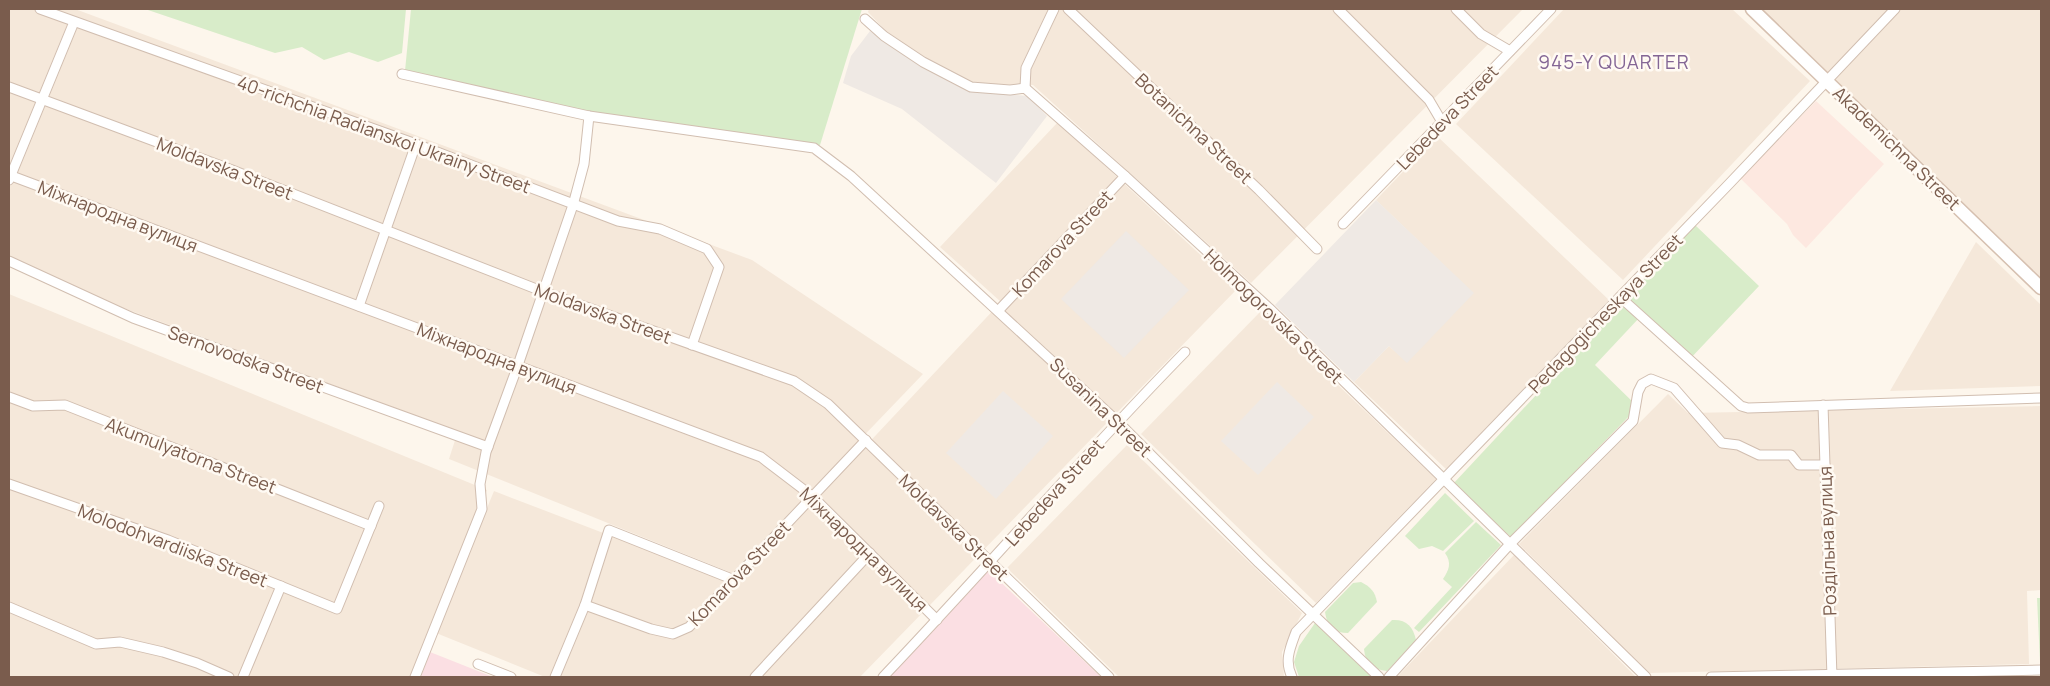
<svg xmlns="http://www.w3.org/2000/svg" width="2050" height="686" font-family="Manrope,sans-serif">
<style>
.residential{fill:#f5e8da}
.commercial{fill:#fde8e0}
.industrial{fill:#efe9e4}
.medical{fill:#fbdfe3}
.green{fill:#d8ecc9}
.lines{fill:none;stroke-linecap:round;stroke-linejoin:round}
.minor-casing{stroke:#d1beb0;stroke-width:11}
.secondary-casing{stroke:#d6c0b0;stroke-width:15}
.minor{stroke:#fff;stroke-width:9}
.secondary{stroke:#fff;stroke-width:12}
.labels{text-anchor:middle;dominant-baseline:central;stroke-width:5;stroke-linejoin:round;paint-order:stroke}
.street-label{font-size:18px;fill:#7a5c4d;stroke:#fffaf3}
.neighbourhood-label{font-size:19px;letter-spacing:1px;fill:#846695;stroke:#fffaf3}
</style>
<rect width="100%" height="100%" fill="#fdf6ec"/>
<g class="residential">
<polygon points="9,9 75,9 752,260 923,374 732,573 449,459 458,431 9,266"/>
<polygon points="869,9 1523,9 1251,283 1033,85 973,84 926,59 886,31 868,12"/>
<polygon points="1564,9 1732,9 1810,81 1623,280 1456,124"/>
<polygon points="1759,9 2041,9 2041,281"/>
<polygon points="1058,122 1237,289 860,677 545,677 436,633 494,491 736,584 1001,302 940,247"/>
<polygon points="1437,136 1609,300 1446,469 1354,382 1389,346 1407,362 1473,293 1376,200"/>
<polygon points="1976,242 2041,305 2041,386 1890,391"/>
<polygon points="9,294 487,490 416,677 9,677"/>
<polygon points="1261,311 1436,479 1316,603 1141,434"/>
<polygon points="1668,394 1688,413 2041,406 2041,590 2027,591 2029,664 1648,673 1519,544"/>
<polygon points="1127,445 1302,613 1282,652 1284,677 1119,677 1007,568"/>
<polygon points="1514,555 1636,677 1397,677"/>
</g>
<polygon class="commercial" points="1816,101 1884,164 1806,248 1793,235 1787,224 1740,178"/>
<g class="industrial">
<polygon points="870,31 921,65 970,91 1028,96 1047,116 996,183 902,109 843,83 851,56"/>
<polygon points="1376,200 1474,293 1407,363 1389,346 1354,382 1275,305"/>
<polygon points="1126,231 1189,290 1124,358 1061,299"/>
<polygon points="1277,382 1314,417 1258,475 1221,441"/>
<polygon points="1003,391 1053,436 996,499 946,453"/>
</g>
<g class="medical">
<polygon points="988,570 1101,677 887,677"/>
<polygon points="430,652 493,677 421,677"/>
</g>
<g class="green">
<polygon points="145,9 406,9 402,53 378,62 349,52 324,60 302,47 275,53"/>
<polygon points="411,9 862,9 820,145 599,116 405,71"/>
<polygon points="1695,225 1759,286 1688,361 1640,317 1595,365 1638,407 1511,537 1453,484"/>
<polygon points="1445,493 1474,521 1443,551 1432,546 1419,549 1405,536"/>
<path d="M1476,522l25,23 -82,87 -5,-4 38,-41 -9,-8c6,-9 9,-16 2,-26z"/>
<path d="M1361,582c10,5 14,10 16,20l-29,31c-14,0 -21,-7 -23,-21l28,-29z"/>
<polygon points="2037,598 2041,598 2041,663 2040,661"/>
<path d="M1392,620c14,-1 21,6 24,20l-29,31c-14,-1 -22,-8 -23,-22z"/>
<polygon points="1315,623 1372,677 1299,677 1294,662 1299,646"/>
</g>
<g class="lines">
<defs>
<g id="minor">
<polyline points="40,9 416,144 618,221 660,229 707,249 719,267 692,345"/>
<polyline points="1068,9 1259,190 1317,249"/>
<polyline points="1338,9 1429,100 1442,122"/>
<polyline points="1456,9 1481,34 1510,51"/>
<polyline points="865,19 884,36 923,62 971,87 1010,90 1025,88 1125,176 1269,308 1646,677"/>
<polyline points="402,74 589,116 814,148 851,176 1117,421 1259,563 1379,677"/>
<polyline points="9,87 232,170 544,292 794,381 828,404 1109,677"/>
<polyline points="1025,88 1026,68 1054,9"/>
<polyline points="9,175 761,457 812,496 937,620"/>
<polyline points="9,180 74,22"/>
<polyline points="1343,224 1551,9"/>
<polyline points="9,261 133,318 488,447"/>
<polyline points="1620,297 1741,406 1748,408 2041,398"/>
<polyline points="359,306 416,144"/>
<polyline points="998,311 1125,176"/>
<polyline points="9,397 33,406 65,405 371,526"/>
<polyline points="1823,405 1832,677"/>
<polyline points="9,484 168,540 337,609 379,506"/>
<polyline points="585,605 651,629 673,634 689,627 866,440"/>
<polyline points="9,607 96,644 120,642 163,652 197,663 229,677"/>
<polyline points="478,664 511,677"/>
<polyline points="243,677 281,586"/>
<polyline points="415,677 482,509 480,484 486,452 518,365 573,205 584,164 589,116"/>
<polyline points="555,677 585,605 609,530 732,579"/>
<polyline points="755,677 870,553"/>
<path d="M883,677c102,-107 198,-219 302,-325"/>
<path d="M1292,677c-8,-16 -2,-29 4,-45l433,-448 166,-175"/>
<polyline points="1389,677 1510,544 1633,421 1638,392 1642,384 1651,379 1674,388 1722,443 1738,445 1759,455 1791,455 1799,465 1825,465"/>
<polyline points="1711,677 2041,670"/>
</g>
<polyline id="secondary" points="1752,9 2041,288"/>
</defs>
<use href="#minor" class="minor-casing"/>
<use href="#secondary" class="secondary-casing"/>
<use href="#minor" class="minor"/>
<use href="#secondary" class="secondary"/>
</g>
<g class="labels">
<g class="street-label">
<text transform="translate(1447 117) rotate(-46)">Lebedeva Street</text>
<text transform="translate(1194 128) rotate(43)">Botanichna Street</text>
<text transform="translate(384 134) rotate(20)">40-richchia Radianskoi Ukrainy Street</text>
<text transform="translate(1897 148) rotate(44)">Akademichna Street</text>
<text transform="translate(225 168) rotate(21)">Moldavska Street</text>
<text transform="translate(118 216) rotate(21)">Міжнародна вулиця</text>
<text transform="translate(1062 243) rotate(-47)">Komarova Street</text>
<text transform="translate(603 313) rotate(20)">Moldavska Street</text>
<text transform="translate(1605 313) rotate(-46)">Pedagogicheskaya Street</text>
<text transform="translate(1274 316) rotate(44)">Holmogorovska Street</text>
<text transform="translate(497 358) rotate(21)">Міжнародна вулиця</text>
<text transform="translate(246 359) rotate(20)">Sernovodska Street</text>
<text transform="translate(1101 407) rotate(44)">Susanina Street</text>
<text transform="translate(191 455) rotate(21)">Akumulyatorna Street</text>
<text transform="translate(1054 492) rotate(-48)">Lebedeva Street</text>
<text transform="translate(954 527) rotate(44)">Moldavska Street</text>
<text transform="translate(1827 541) rotate(-92)">Роздільна вулиця</text>
<text transform="translate(173 545) rotate(21)">Molodohvardiiska Street</text>
<text transform="translate(864 549) rotate(44)">Міжнародна вулиця</text>
<text transform="translate(739 573) rotate(-46)">Komarova Street</text>
</g>
<g class="neighbourhood-label">
<text x="1614" y="62">945-Y QUARTER</text>
</g>
</g>
<rect width="2050" height="686" fill="none" stroke="#7a5c4d" stroke-width="20"/>
</svg>
